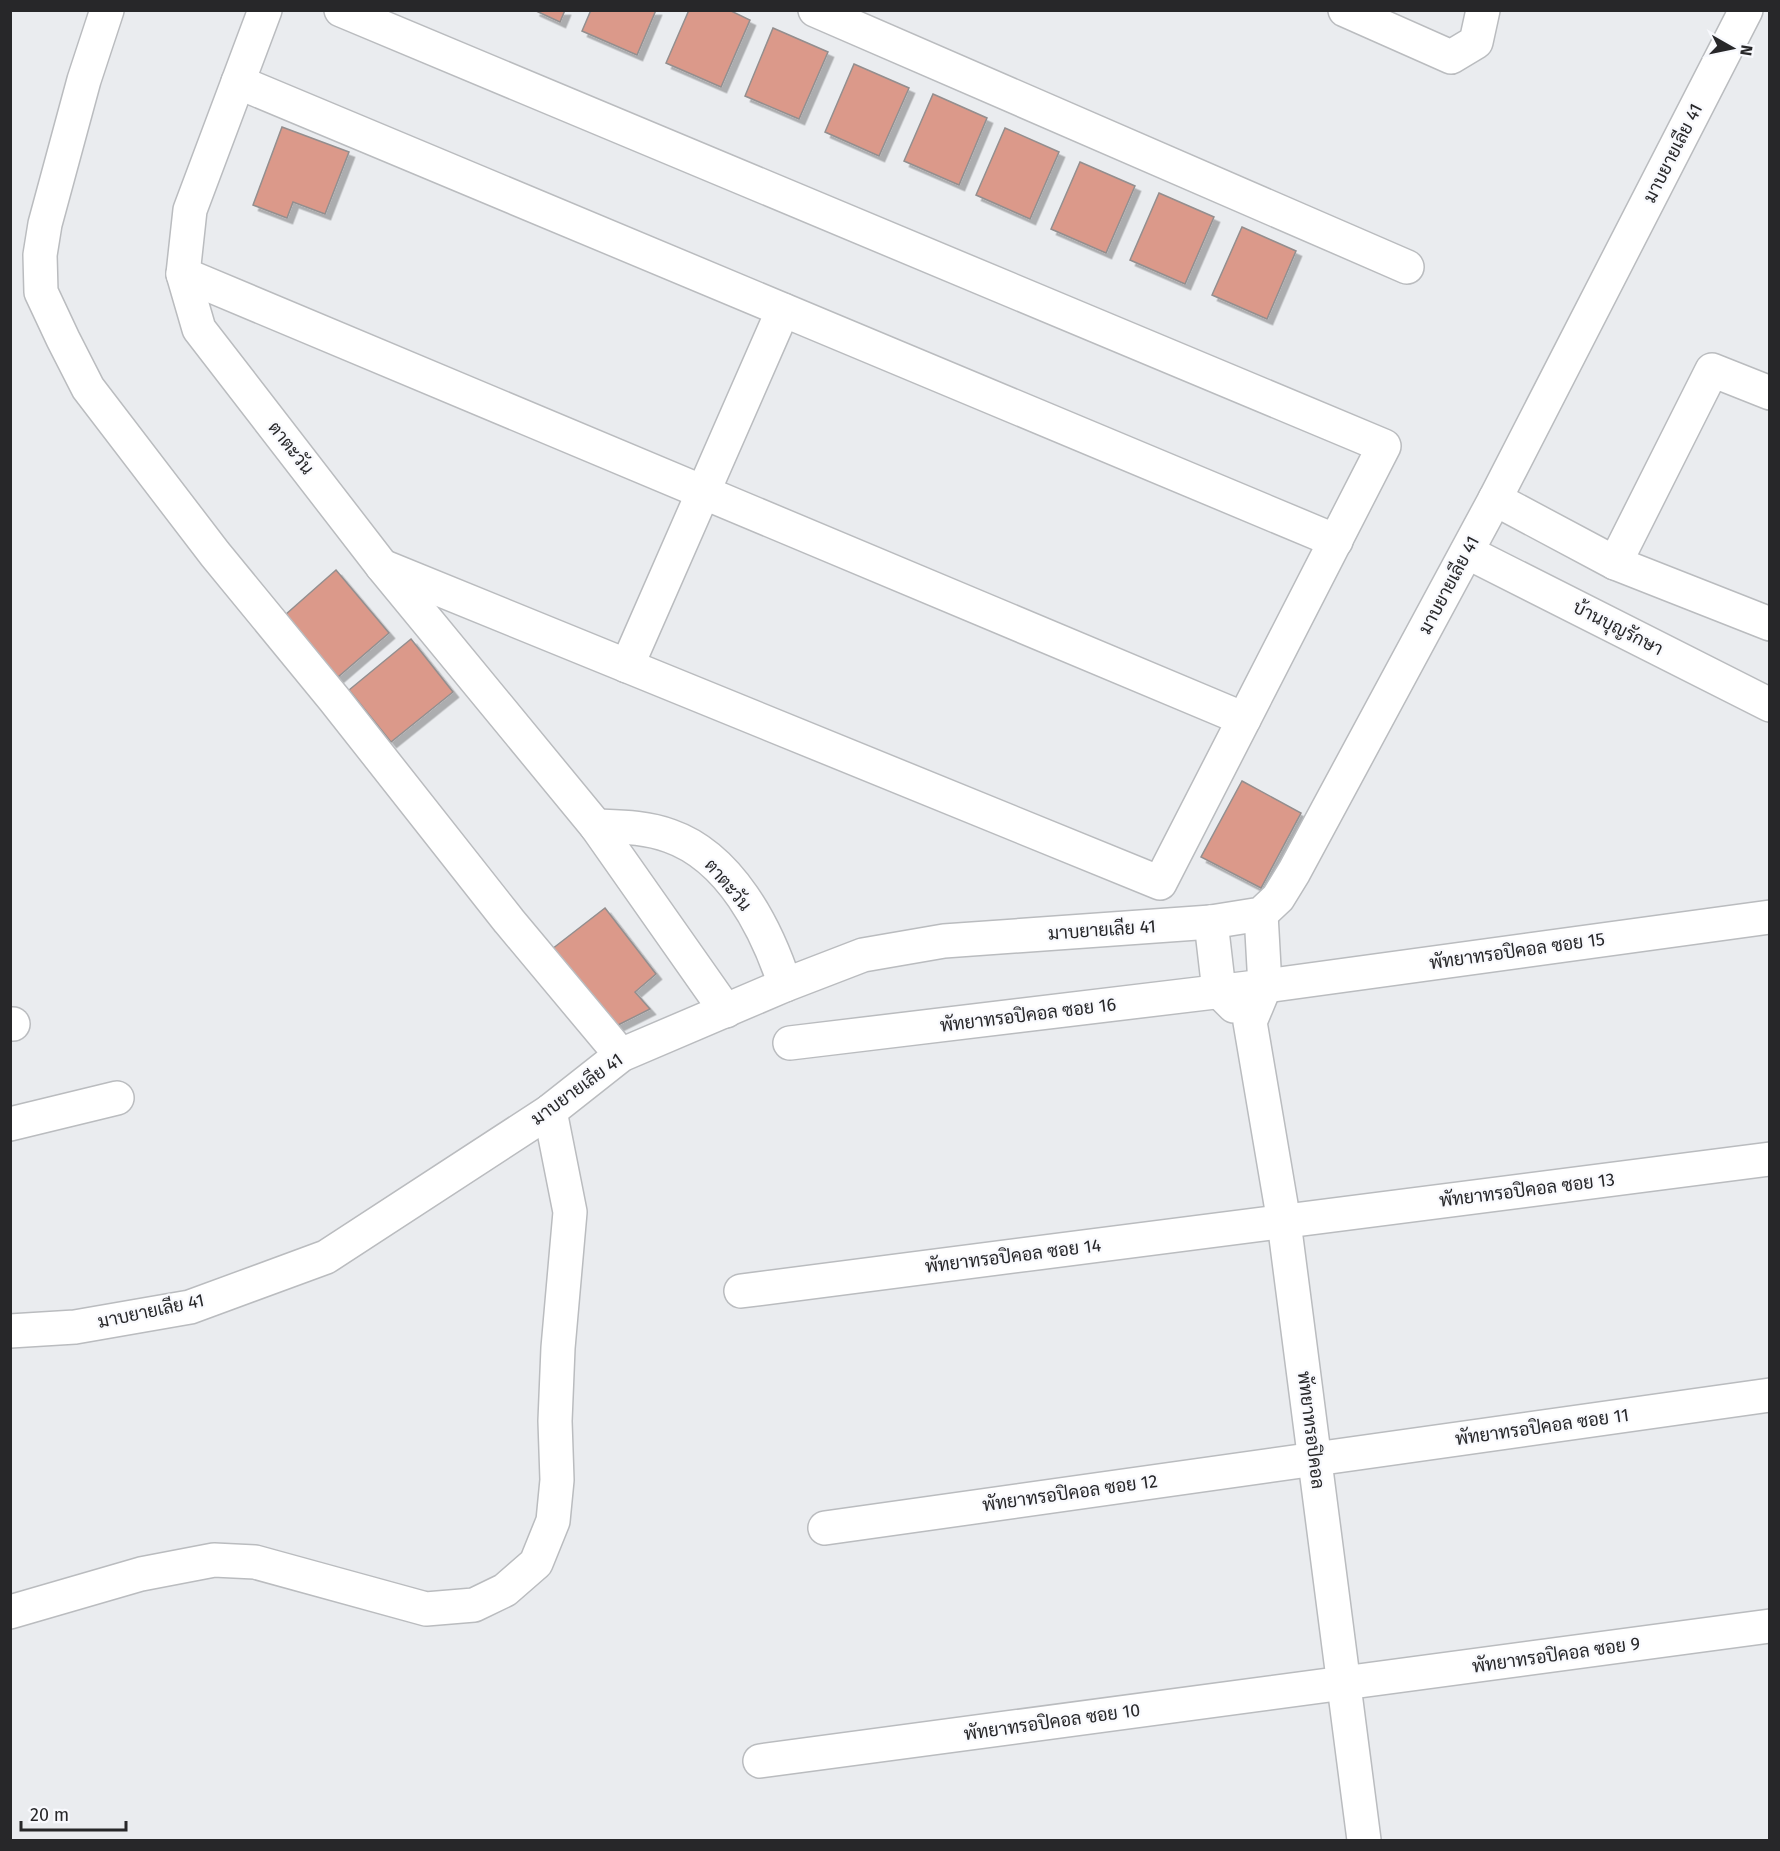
<svg xmlns="http://www.w3.org/2000/svg" width="1780" height="1851" font-family="'Fira Sans',Sarabun,sans-serif">
<style>
.building{fill:#db998a;stroke:#938e8e;stroke-width:1.5;filter:url(#shadow)}
.lines{fill:none;stroke-linecap:round;stroke-linejoin:round}
.minor-casing{stroke:#babcbf;stroke-width:36}
.minor{stroke:#fff;stroke-width:33}
.labels{text-anchor:middle;dominant-baseline:central;stroke-width:4.5;stroke-linejoin:round;paint-order:stroke}
.street-label{font-size:18px;fill:#272729;stroke:#f8f9fd}
</style>
<defs>
<filter id="shadow"><feDropShadow dx="5.5" dy="5.5" stdDeviation="0" flood-color="#0004"/></filter>
</defs>
<rect width="100%" height="100%" fill="#eaecef"/>
<g class="building">
<polygon points="534,10 565,10 560,22"/>
<polygon points="591,10 656,10 637,55 582,31"/>
<polygon points="689,10 729,10 750,20 721,87 666,63"/>
<polygon points="773,28 828,52 799,119 745,96"/>
<polygon points="854,64 909,88 879,156 825,132"/>
<polygon points="933,94 987,118 959,185 904,161"/>
<polygon points="282,127 349,152 325,214 293,202 287,218 253,205"/>
<polygon points="1005,128 1059,152 1030,219 976,195"/>
<polygon points="1080,162 1135,186 1106,253 1051,229"/>
<polygon points="1159,193 1214,217 1185,284 1130,260"/>
<polygon points="1242,227 1296,251 1267,319 1212,295"/>
<polygon points="336,570 389,633 338,677 285,615"/>
<polygon points="411,639 453,692 391,742 349,690"/>
<polygon points="1242,781 1301,813 1261,888 1201,857"/>
<polygon points="605,908 656,974 635,992 650,1009 616,1026 552,949"/>
</g>
<g class="lines">
<defs>
<g id="minor">
<polyline points="107,10 84,80 45,224 40,255 41,292 63,339 88,388 215,554 334,699 509,921 621,1055"/>
<polyline points="265,10 190,210 183,274 199,329 382,566 596,826 726,1011"/>
<polyline points="341,10 1384,446 1160,883 382,566"/>
<polyline points="815,10 1407,267"/>
<polyline points="1345,10 1451,57 1476,42 1483,10"/>
<polyline points="238,82 1336,541"/>
<polyline points="183,274 1244,719"/>
<polyline points="1495,499 1615,563 1770,624"/>
<polyline points="1467,552 1770,705"/>
<polyline points="1615,563 1712,370 1770,393"/>
<polyline points="627,666 783,310"/>
<path d="M596,826c25,1 50,1 74,10 60,21 96,91 115,149"/>
<polyline points="1261,914 1265,986 1250,1022 1284,1222 1364,1840"/>
<polyline points="1211,922 1219,991 1234,1006"/>
<polyline points="10,1024 13,1024"/>
<polyline points="790,1043 1265,986 1770,917"/>
<polyline points="10,1124 117,1098"/>
<polyline points="741,1291 1770,1159"/>
<polyline points="10,1331 75,1327 190,1307 326,1257 550,1111 621,1055 785,985 863,955 944,941 1211,922 1261,914 1278,898 1294,872 1495,499 1746,10"/>
<polyline points="825,1528 1770,1395"/>
<polyline points="10,1612 141,1574 214,1560 255,1562 426,1609 474,1605 505,1590 536,1563 553,1521 557,1480 555,1421 558,1348 570,1212 550,1111"/>
<polyline points="760,1761 1770,1626"/>
</g>
</defs>
<use href="#minor" class="minor-casing"/>
<use href="#minor" class="minor"/>
</g>
<g class="labels">
<g class="street-label">
<text transform="translate(1673 153) rotate(-63)">มาบยายเลีย 41</text>
<text transform="translate(291 448) rotate(52)">ตาตะวัน</text>
<text transform="translate(1449 585) rotate(-62)">มาบยายเลีย 41</text>
<text transform="translate(1618 628) rotate(27)">บ้านบุญรักษา</text>
<text transform="translate(728 885) rotate(50)">ตาตะวัน</text>
<text transform="translate(1102 930) rotate(-4)">มาบยายเลีย 41</text>
<text transform="translate(1517 951) rotate(-8)">พัทยาทรอปิคอล ซอย 15</text>
<text transform="translate(1028 1015) rotate(-7)">พัทยาทรอปิคอล ซอย 16</text>
<text transform="translate(577 1089) rotate(-36)">มาบยายเลีย 41</text>
<text transform="translate(1527 1190) rotate(-7)">พัทยาทรอปิคอล ซอย 13</text>
<text transform="translate(1013 1256) rotate(-7)">พัทยาทรอปิคอล ซอย 14</text>
<text transform="translate(151 1311) rotate(-12)">มาบยายเลีย 41</text>
<text transform="translate(1542 1427) rotate(-8)">พัทยาทรอปิคอล ซอย 11</text>
<text transform="translate(1311 1430) rotate(83)">พัทยาทรอปิคอล</text>
<text transform="translate(1070 1493) rotate(-8)">พัทยาทรอปิคอล ซอย 12</text>
<text transform="translate(1556 1655) rotate(-8)">พัทยาทรอปิคอล ซอย 9</text>
<text transform="translate(1052 1722) rotate(-8)">พัทยาทรอปิคอล ซอย 10</text>
</g>
</g>
<rect width="1780" height="1851" fill="none" stroke="#272729" stroke-width="24"/>
<g transform="translate(1732 48) rotate(99)" stroke="#f8f9fd" stroke-width="4.5" paint-order="stroke">
<path d="M0-4.5L10 22L0 15L-10 22Z" fill="#272729"/>
<text y="-9" font-size="16" font-weight="bold" text-anchor="middle" fill="#272729">N</text>
</g>
<path d="M21 1821v9h105v-9" fill="none" stroke="#272729" stroke-width="3"/>
<text x="30" y="1821" font-size="18" fill="#272729" stroke="#f8f9fd" stroke-width="4.5" paint-order="stroke">20 m</text>
</svg>
